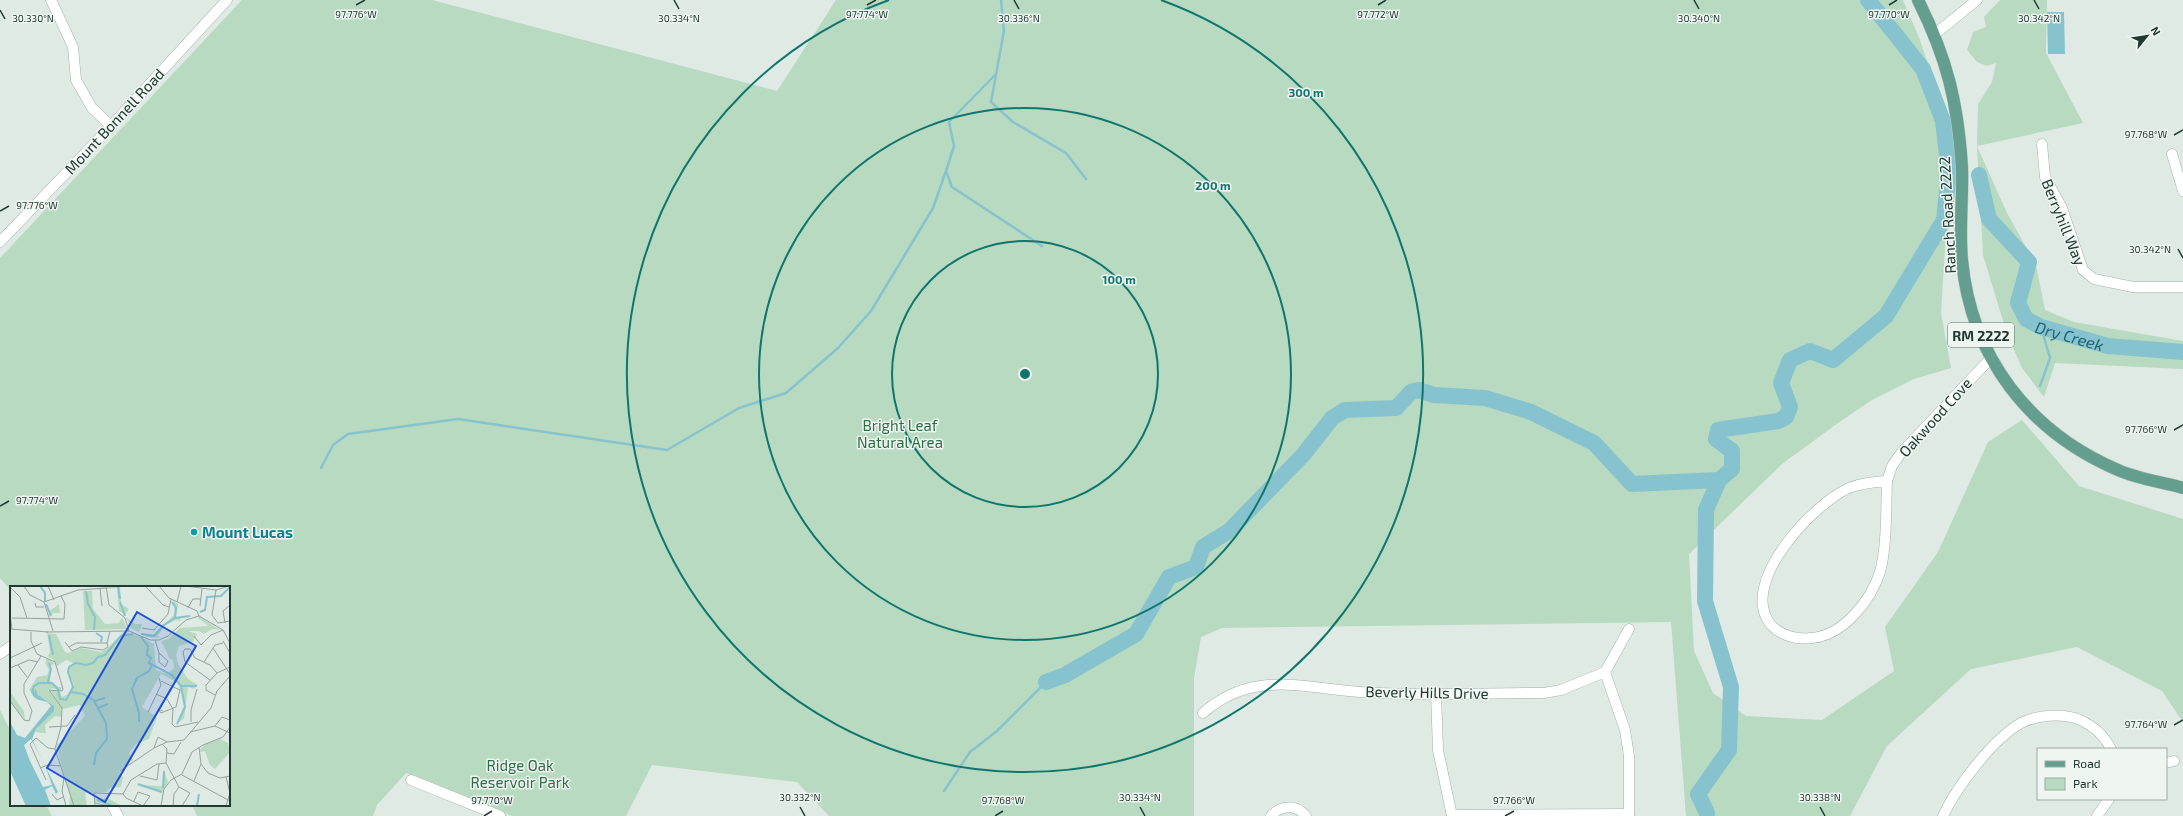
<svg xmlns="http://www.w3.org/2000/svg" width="2183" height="816" font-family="'Exo 2',sans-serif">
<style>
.green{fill:#b8dac1}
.water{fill:#87c3ce}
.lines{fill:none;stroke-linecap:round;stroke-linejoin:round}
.stream{stroke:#87c3ce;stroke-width:2.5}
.river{stroke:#87c3ce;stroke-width:16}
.minor-casing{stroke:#a2b1ac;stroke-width:11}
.major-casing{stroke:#bcc4c2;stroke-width:13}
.minor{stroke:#fff;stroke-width:10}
.major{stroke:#649e8f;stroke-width:12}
.ticks{fill:none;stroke:#203932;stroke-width:1.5}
.ring{fill:none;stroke:#0f766e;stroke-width:2}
.culture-dot{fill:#0f9aa8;stroke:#eff6f2;stroke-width:1.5}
.labels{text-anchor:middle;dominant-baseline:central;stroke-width:3;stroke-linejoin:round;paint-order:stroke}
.shield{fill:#eff6f2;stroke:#5e726c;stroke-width:1}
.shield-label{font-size:14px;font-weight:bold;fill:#203932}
.street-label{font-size:15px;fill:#203932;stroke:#eff6f2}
.park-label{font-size:15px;fill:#2c6e45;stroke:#eff6f2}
.culture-label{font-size:15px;font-weight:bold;fill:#0d838f;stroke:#eff6f2;text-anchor:start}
.water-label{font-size:16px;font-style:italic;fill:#1d6472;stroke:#eff6f2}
.inset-river{fill:none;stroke:#87c3ce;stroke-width:2}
.inset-road{fill:none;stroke:#93a39d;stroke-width:1}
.view{fill:#1d4ed8;fill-opacity:0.15;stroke:#1d4ed8;stroke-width:2}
.inset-edge{fill:none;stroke:#203932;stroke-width:2}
.ticks-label{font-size:10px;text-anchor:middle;fill:#203932;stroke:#eff6f2;stroke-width:3;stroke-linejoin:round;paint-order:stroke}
.centre{fill:#0f766e;stroke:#eff6f2;stroke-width:2}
.ring-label{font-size:12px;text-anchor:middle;font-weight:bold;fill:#0f766e;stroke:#eff6f2;stroke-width:3;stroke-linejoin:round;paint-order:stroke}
</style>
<rect width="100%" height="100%" fill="#dfeae5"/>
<g class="green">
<polygon points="242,0 432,0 777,91 836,0 1903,0 1920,40 1937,91 1947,152 1946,232 1941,313 1951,368 1914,379 1872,400 1838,423 1782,464 1689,554 1694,651 1713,693 1746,716 1822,720 1894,671 1885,627 1938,552 1988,442 2022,420 2079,486 2183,519 2183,722 2162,691 2077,647 1971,669 1887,746 1850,816 1686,816 1671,622 1222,628 1201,637 1194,678 1194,816 829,816 797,782 652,765 626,816 512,816 406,773 377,805 373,816 197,816 192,805 229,805 229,587 11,587 11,591 0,578 0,258"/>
<polygon points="2000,0 2047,0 2046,53 2083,123 1977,146 2007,213 2036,265 2045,310 2074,322 2183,341 2183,369 2055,363 2044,397 2022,368 2007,334 1983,255 1977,146 1978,104 1992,82 1996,63 1987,66 1977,62 1967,50 1973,32 1986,27 1984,17"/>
<polygon points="0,710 11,732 11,805 46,805 52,816 0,816"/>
</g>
<polygon class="water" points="2047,12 2064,12 2065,54 2048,54"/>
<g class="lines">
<g class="stream">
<polyline points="1001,0 1004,31 991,102 1013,122 1066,153 1086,179"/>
<polyline points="995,75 949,122 954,146 946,171 952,187 1042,246"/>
<polyline points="2040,386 2050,358 2041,327"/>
<polyline points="321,468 333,445 348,434 458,419 667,450 739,408 786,393 838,348 871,311 933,208 946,171"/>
<polyline points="944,791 970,752 997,731 1046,682"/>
</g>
<g class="river">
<path id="s1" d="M1979,175l10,44 40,43 -11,41 8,16 15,8 67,19 75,6"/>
<polyline points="1046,682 1065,675 1136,634 1169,577 1196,567 1203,547 1229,531 1304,454 1332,418 1345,410 1396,408 1411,392 1418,390 1434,395 1485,398 1531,412 1594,443 1632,484 1719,480"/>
<polyline points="1707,816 1707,813 1698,794 1729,750 1731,687 1705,601 1706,510 1719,480 1732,469 1732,451 1716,439 1718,430 1778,421 1786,417 1790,407 1781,383 1790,360 1810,351 1833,360 1886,316 1944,220 1949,172 1943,121 1923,69 1868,0"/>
</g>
<defs>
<g id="minor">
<polyline points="51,0 73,47 76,80 92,108 111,126"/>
<polyline points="1935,34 1977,0"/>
<polyline points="2042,144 2045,177 2062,208 2083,270 2094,279 2133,287 2183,287"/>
<polyline points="2172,154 2183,191"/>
<polyline points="0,242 111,126 227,0"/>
<path d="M1887,481c-1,26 0,66 -7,91 -9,28 -36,63 -68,66 -14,2 -31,-2 -41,-13 -34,-41 42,-121 78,-137 12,-5 25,-6 38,-7z"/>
<polyline points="1887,481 1892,466 1901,453 1990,359"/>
<polyline points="0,654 11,646"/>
<polyline points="1605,672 1625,730 1629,756 1629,816"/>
<polyline points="1436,693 1438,750 1452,816"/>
<path d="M1203,713c16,-14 36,-24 57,-27 33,-5 67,4 100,6 61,4 123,1 184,1l17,-3 44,-18 24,-43"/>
<polyline points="2166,763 2174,761"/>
<polyline points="411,780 500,816"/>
<polyline points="112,805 118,816"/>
<polyline points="1452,815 1629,814"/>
<path d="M1271,816c10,-11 25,-12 35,0"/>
<path d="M1943,816c14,-30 50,-77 78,-93 16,-8 40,-10 57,-4 14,6 26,16 33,30"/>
<polyline points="2097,816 2109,799"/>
</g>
<path id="major" d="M1918,0c29,58 40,103 44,168 1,30 -3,61 0,92 9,97 67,172 156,210 20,9 44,12 65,18"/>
</defs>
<use href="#minor" class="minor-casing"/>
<use href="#major" class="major-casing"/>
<use href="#minor" class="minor"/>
<use href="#major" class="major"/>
</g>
<path class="ticks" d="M674,0l5,9M1014,0l5,9M1694,0l5,9M2034,0l5,9M356,5l9,-5M867,5l9,-5M1378,5l8,-5M1889,5l8,-5M0,10l5,9M2174,135l9,-5M0,211l9,-5M2178,249l5,9M2174,430l9,-5M0,506l9,-5M2174,725l9,-5M800,807l5,9M1140,807l5,9M1820,807l5,9M484,816l8,-5M995,816l8,-5M1505,816l9,-5"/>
<g class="ring">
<circle cx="1025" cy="374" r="133"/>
<circle cx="1025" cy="374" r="266"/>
<path d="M1161 0A398 398 0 1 1 889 0"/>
</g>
<circle class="culture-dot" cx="194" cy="532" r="4"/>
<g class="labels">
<rect class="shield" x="1948" y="323" width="66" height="24" rx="3"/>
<g class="shield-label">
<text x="1981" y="335">RM 2222</text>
</g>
<g class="street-label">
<text transform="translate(114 121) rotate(-47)">Mount Bonnell Road</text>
<text transform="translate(1947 215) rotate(-93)">Ranch Road 2222</text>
<text transform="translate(2064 222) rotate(68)">Berryhill Way</text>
<text transform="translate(1935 417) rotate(-48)">Oakwood Cove</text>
<text transform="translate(1427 692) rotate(1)">Beverly Hills Drive</text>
</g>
<g class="park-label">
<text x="900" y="425">Bright Leaf<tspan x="900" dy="17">Natural Area</tspan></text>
<text x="520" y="765">Ridge Oak<tspan x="520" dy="17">Reservoir Park</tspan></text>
</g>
<g class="culture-label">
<text x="202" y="532">Mount Lucas</text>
</g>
<g class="water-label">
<text stroke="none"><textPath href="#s1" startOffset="211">Dry Creek</textPath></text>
</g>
</g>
<g transform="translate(10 586)">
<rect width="220" height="220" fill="#dfeae5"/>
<path d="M97,0h13l1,18 8,5 -4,6 -6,-4 -2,-23 -10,1zM73,5h9l1,18 12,15 14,-1 3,-6 5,12 -42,1zM162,14l6,4 -2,13h5l-1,4 -5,-1 -11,6 -6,10 2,2 -13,-1 -16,-9 -5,-11 9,7h7l-3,9 15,1 19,-18 2,-5zM36,18l4,7 9,-7 1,9h-7l-3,4zM190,31l20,13 -8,-1 -8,5 -5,-3h-11l9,3 -4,8 -14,4 -3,9 2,9 10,15 10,6 -4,4 -6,-2 -4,32 -7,4 8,-19 -7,-21 -17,-9 -19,33 15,10 -8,22 -13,5 -7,9 4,7 -14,11 4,7 -2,9 -12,1 -3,4 -21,1 2,13h-18l1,-11 -14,-49 29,-30 -5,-11 -17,4 -13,-19 10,2 2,5 7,-3 5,-9 -6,-15 5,-7 -7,-3 -9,6 -4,-7 -6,-2 3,-5 -3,-19 9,1 9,18 3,1 13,-5 20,4 6,-3 16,-17 15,3 16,9 2,26 11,4 7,-6 -1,-8 -3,-1 -9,-18 7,-2 12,-11 29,-2 -11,-8zM37,72l8,6 -4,1 -1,16 8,6h4l-2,4 -8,-3 -4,2 13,17 1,10 -7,-1 -10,9 1,8h-6l-6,-2 18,-19 2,-6 -16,-11 -3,-6 -1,4v-7l-2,2 1,8 6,4 -4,-1 -6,-9 8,-13 10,-2 2,-5 -4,-7zM0,106l14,19 1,9 -15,-19zM210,153l8,4 2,9 -15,17 -5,-4 -5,-14 -5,1v-2l5,-6zM154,184l4,12 -6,11 -26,-8 26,1zM85,212l14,1 13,7 -27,-4z" fill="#b8dac1"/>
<path d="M24,99v8l1,-5 3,7 16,11v5l-18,18 -4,10 26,53 -2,2 -4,-8 -7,4 6,16h-25l-16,-35v-49l7,13 8,3 26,-32 -4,-4 -8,-2 -6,-4 -2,-6zM21,153l14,26 7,20 -9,2 -13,-26 -6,-16z" fill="#87c3ce" fill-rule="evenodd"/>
<path class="inset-river" d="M30,0l5,7v8M108,0l2,13M76,5l2,13 7,13 -1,13M110,16l5,14M162,16l4,6 -1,10M36,18l5,12M190,26l5,-2 2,-13 14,-1 9,-9M86,47l6,4 -1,5M131,48l13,2 10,-11 11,-7 15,-2M39,49l4,20M131,51l7,9 -1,9 4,3 -2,5 23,12 9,11M38,96l3,-13 -2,-6M23,101l6,-4h13l6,6 2,10 6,1 7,-13 -5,-15 1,-5 7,-4 10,2 7,-2 5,-6 7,-2 16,-19 12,-2M61,106l12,2 12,7 10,-3M84,115l4,7 10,-4M129,136v-9l-7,-24 5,-11 12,-7 3,-6M167,138l8,-17 -4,-21h16M84,179l2,-12 11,-14 -1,-16 -8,-15M128,198l24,8M153,202l1,-17M87,214l16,6M187,220l2,-12"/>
<path class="inset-road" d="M14,0l6,9 14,7M38,0l6,14M96,0l3,19 16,13 4,13M135,0l18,19 6,2M149,0l10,12 28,13 2,5M176,0l30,4 13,-4M0,1l10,10 7,21M90,3l2,17M206,4l-4,25 6,8 12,-2M34,16l34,-12 28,-2M34,16l9,29M167,16l4,-16M25,17l1,4h8M190,20l2,-17M178,22l5,-9h8M0,28l2,15M2,32l52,1 1,-15 -4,-8M215,37l-2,-12 7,-6M132,42l12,2 14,-16 3,-15M0,43l38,3M21,46v9l6,13 18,8 8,27 -1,2 -13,-1 13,18 -1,19 -6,22 19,57M36,46l83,-1 21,9h9l9,-4 18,-16 13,-4 24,14 7,13M184,50l7,9 10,-10 12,-5M145,54l4,13M213,55l7,12M55,56l7,9 9,-4 22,3 5,-3 -1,-4M97,57l3,-12M59,61l7,-4h31M203,62l17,26M180,63h-5l-2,3 2,10 25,18M180,63l5,9 15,7 7,8M149,67l9,8 -3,6 -6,-5zM0,72l32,-15M194,76l11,-17 8,-2M8,79l9,12M0,82l19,-8 9,2M151,95l19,9 -4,17 -15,6 -3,-4 5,2M146,108l11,5 6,10 -1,15 3,3 23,-5M205,109l-9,-5v-5l11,-12 13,-6M155,112l8,-13M0,115l14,19 5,1 3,-10 -8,-18v-9l17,-28M138,126l13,-27 -2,-7M181,136v-12l6,-21M205,140l15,7M39,141l18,-1 8,-11M180,146l25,-6 7,-9 8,3M152,158l5,5 -1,14 13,24M189,161l2,17 7,9 12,5 10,-2M144,162l4,-11 9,5M157,167l7,1 7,-12M30,182l8,-3 12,1M110,185l34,-23 13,-6 17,-2 27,-32 6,-17 13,-15M172,189l48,26M130,190l17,4 2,-16M54,192l-2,13 4,15M36,194l-16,-36 6,-6 12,10 7,1M184,195l7,-17M169,201l11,6 -8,13M42,208l5,6 6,-3M113,208l3,4 17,8 7,-10 -12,-4 -4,9M85,217l14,3M85,220l-1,-13 29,1 8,-14 26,-16 9,-1M151,220l3,-17 7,-9 11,-6 10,-22 11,-7 20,-8 7,-10M163,220l1,-12 5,-7M216,220l4,-13 -4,-16"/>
<path class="view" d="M127,26l59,34 -91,156 -58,-34z"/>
<rect width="220" height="220" class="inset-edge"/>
</g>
<g class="ticks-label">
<text x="356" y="18">97.776°W</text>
<text x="1378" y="18">97.772°W</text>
<text x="867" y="18">97.774°W</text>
<text x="1889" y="18">97.770°W</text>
<text x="679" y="22">30.334°N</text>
<text x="1019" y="22">30.336°N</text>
<text x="1699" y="22">30.340°N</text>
<text x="2039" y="22">30.342°N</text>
<text x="33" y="22">30.330°N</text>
<text x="2146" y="138">97.768°W</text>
<text x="37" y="209">97.776°W</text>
<text x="2150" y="253">30.342°N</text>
<text x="2146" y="433">97.766°W</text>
<text x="37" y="504">97.774°W</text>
<text x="2146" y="728">97.764°W</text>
<text x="800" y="801">30.332°N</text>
<text x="1140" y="801">30.334°N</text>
<text x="1820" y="801">30.338°N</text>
<text x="492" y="804">97.770°W</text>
<text x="1003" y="804">97.768°W</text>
<text x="1514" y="804">97.766°W</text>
</g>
<circle cx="1025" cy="374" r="6" class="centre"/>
<g class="ring-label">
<text x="1306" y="97">300 m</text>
<text x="1213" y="190">200 m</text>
<text x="1119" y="284">100 m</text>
</g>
<rect x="2037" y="748" width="130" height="52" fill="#eff6f2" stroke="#9caaa5"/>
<rect x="2045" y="761" width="20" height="6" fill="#649e8f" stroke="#9caaa5"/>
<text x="2073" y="768" font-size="12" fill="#203932">Road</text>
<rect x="2045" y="778" width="20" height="12" fill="#b8dac1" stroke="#9caaa5"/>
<text x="2073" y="788" font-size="12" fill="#203932">Park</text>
<g transform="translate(2147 36) rotate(60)" stroke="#eff6f2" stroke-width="3" paint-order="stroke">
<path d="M0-3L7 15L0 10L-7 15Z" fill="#203932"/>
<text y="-6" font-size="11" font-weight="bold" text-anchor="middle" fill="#203932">N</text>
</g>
</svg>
